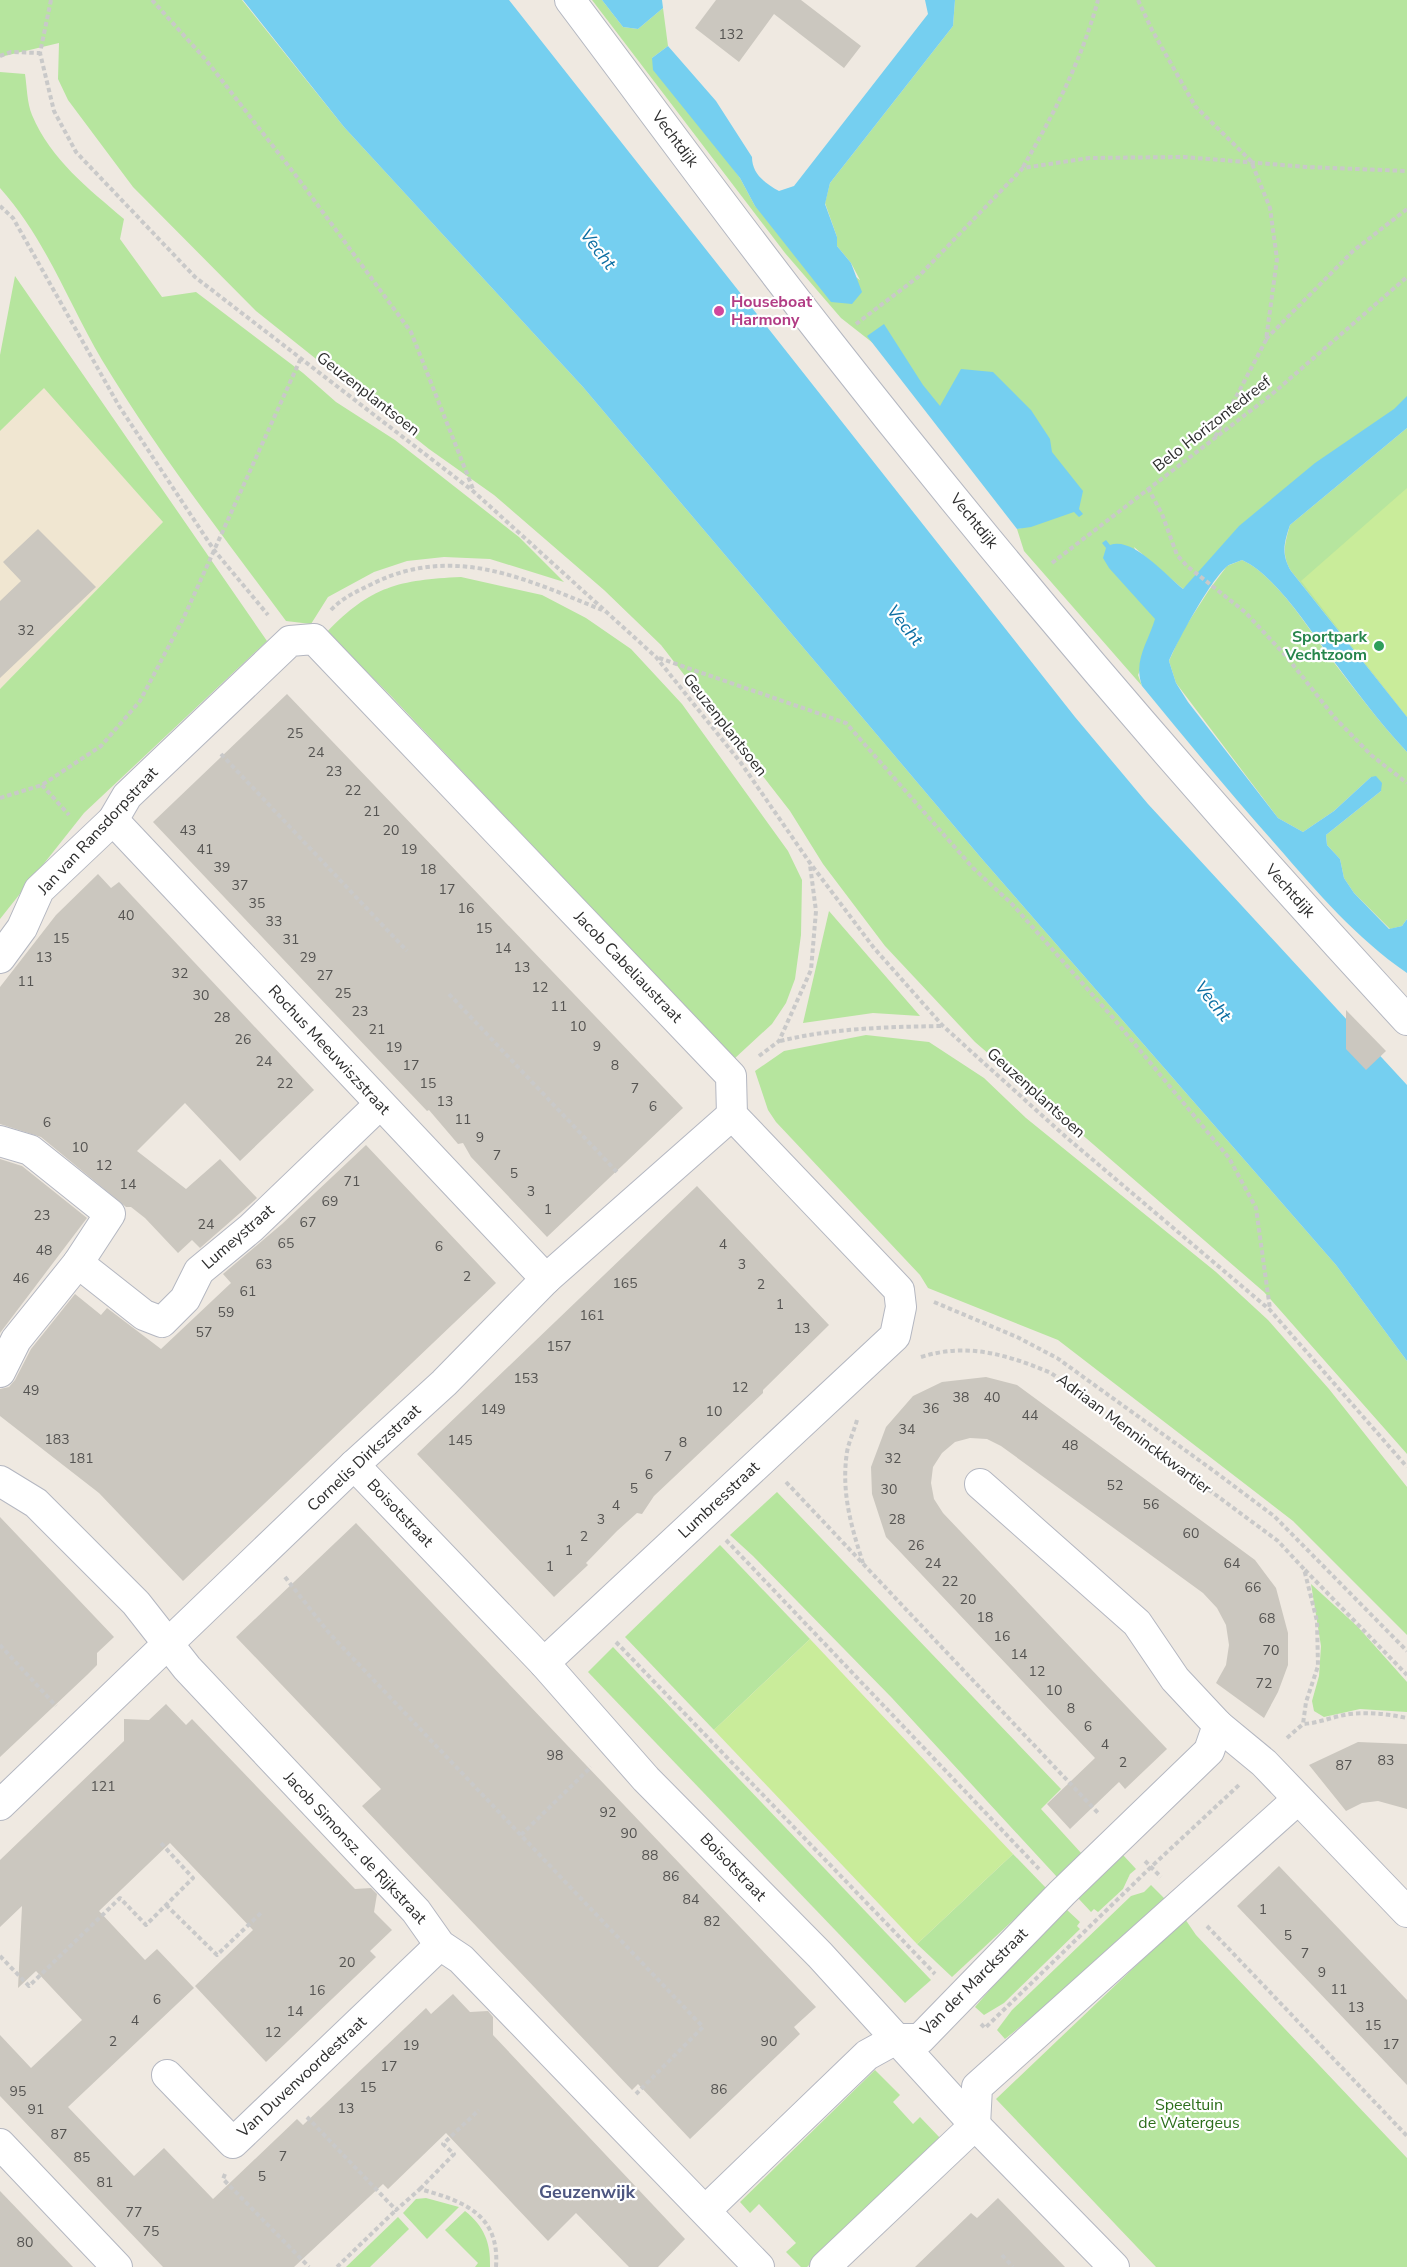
<svg xmlns="http://www.w3.org/2000/svg" width="1407" height="2267" font-family="'Nunito Sans',sans-serif">
<style>
.education{fill:#f0e6d1}
.green{fill:#b6e59e}
.pitch{fill:#c9ec9a}
.water{fill:#75cff0}
.building{fill:#cbc7bf}
.lines{fill:none;stroke-linecap:round;stroke-linejoin:round}
.minor-casing{stroke:#b4b7c1;stroke-width:32}
.path{stroke:#c9c9c9;stroke-width:4;stroke-dasharray:4.5 3;stroke-linecap:butt}
.minor{stroke:#fff;stroke-width:30}
.hotel-dot{fill:#d1479c;stroke:#fff;stroke-width:2}
.leisure-dot{fill:#2e9e5b;stroke:#fff;stroke-width:2}
.labels{text-anchor:middle;dominant-baseline:central;stroke-width:4.5;stroke-linejoin:round;paint-order:stroke}
.number-label{font-size:14px;fill:#555452}
.street-label{font-size:16px;fill:#2e2e2e;stroke:#fff}
.hotel-label{font-size:16px;font-weight:bold;fill:#b23c85;stroke:#fff;text-anchor:start}
.leisure-label{font-size:16px;font-weight:bold;fill:#27864d;stroke:#fff;text-anchor:end}
.park-label{font-size:16px;fill:#2c6e1b;stroke:#fff}
.water-label{font-size:18px;font-style:italic;fill:#0d6fa3;stroke:#fff}
.neighbourhood-label{font-size:18px;font-weight:bold;fill:#4d5680;stroke:#fff}
</style>
<rect width="100%" height="100%" fill="#efe9e1"/>
<polygon class="education" points="44,387 163,522 0,689 0,431"/>
<g class="green">
<polygon points="0,0 242,0 344,127 583,387 982,859 1336,1265 1407,1361 1407,1454 1264,1292 975,1042 885,946 823,864 790,811 661,645 604,590 494,495 429,449 256,311 133,187 68,100 58,79 59,43 0,57"/>
<polygon points="592,0 602,0 623,27 638,29 663,8 668,46 652,58 740,178 755,206 860,280 851,263 837,246 837,237 825,203 830,183 953,26 955,0 1407,0 1407,413 1183,589 1134,547 1162,619 1138,675 1142,686 1024,551 1017,529 1022,528 878,347 841,318 785,253"/>
<path d="M0,72l25,2c2,13 2,29 7,41 19,45 57,74 92,104l-4,20 42,58 34,-5 107,81 33,29 59,38 124,97 45,45 -74,-23 -46,-2 -37,4 -33,11 -46,25 -17,27 -25,-3c-63,-85 -129,-170 -184,-261 -34,-58 -57,-122 -102,-172z"/>
<polygon points="15,276 267,641 84,813 0,919 0,689 163,522 44,388 0,431 0,355"/>
<path d="M1407,428v289l-116,-146c-10,-17 -6,-28 -1,-46z"/>
<path d="M1242,560c33,15 65,66 86,95 26,33 50,66 79,97v167l-5,7 -12,3 -36,-36 -10,-15 -4,-19 -13,-14 -1,-10 55,-44 -10,-14 -37,34 -31,21 -25,-14 -102,-135 -7,-22 13,-29 27,-42 18,-24z"/>
<path d="M461,577l81,18 44,23 45,31 51,55 106,147 14,29 -1,55 -6,44 -9,24 -14,21 -38,35 -342,-362 -65,-65c44,-46 72,-52 134,-55z"/>
<polygon points="829,911 920,1016 873,1013 803,1023"/>
<polygon points="866,1035 929,1042 984,1078 1026,1118 1216,1272 1268,1320 1329,1389 1407,1487 1407,1635 1293,1521 1058,1340 928,1288 920,1275 776,1122 768,1110 755,1071 784,1051"/>
<polygon points="777,1492 1061,1789 1041,1809 1082,1854 1057,1877 892,1698 753,1556 730,1535"/>
<polygon points="720,1545 810,1639 714,1730 625,1637"/>
<polygon points="1311,1584 1358,1627 1407,1682 1407,1712 1360,1709 1324,1717 1314,1711 1312,1701 1319,1676 1321,1646"/>
<polygon points="613,1647 931,1980 905,2003 588,1672"/>
<polygon points="1013,1854 1047,1889 952,1977 917,1944"/>
<polygon points="1123,1855 1136,1869 1130,1874 1123,1889 1098,1912 1094,1909 1091,1912 1078,1898"/>
<polygon points="1151,1885 1165,1899 1088,1972 1005,2039 997,2030 1012,2010 1131,1896 1144,1892"/>
<polygon points="1066,1909 1080,1922 1077,1926 1080,1929 1004,2003 984,2015 975,2007 1000,1978"/>
<polygon points="1185,1919 1196,1935 1407,2158 1407,2267 1156,2267 996,2099"/>
<polygon points="875,2070 900,2095 893,2102 913,2124 920,2117 941,2139 807,2267 801,2267 786,2252 796,2243 759,2204 750,2213 740,2202"/>
<polygon points="426,2198 459,2207 427,2239 403,2213 416,2199"/>
<path d="M465,2211c19,15 26,32 25,56h-15l3,-4 -33,-33z"/>
<polygon points="398,2217 409,2229 370,2267 346,2267"/>
</g>
<g class="pitch">
<polygon points="1407,488 1407,717 1301,581"/>
<polygon points="810,1639 1013,1854 917,1944 714,1730"/>
</g>
<g class="water">
<polygon points="243,0 509,0 1075,717 1148,804 1407,1085 1407,1361 1336,1265 982,859 583,387 344,127"/>
<polygon points="602,0 662,0 663,8 638,29 623,27"/>
<path d="M925,0h30l-2,26 -123,157 -5,21 12,33v9l14,17 11,29 -10,12 -21,-2 -76,-96 -15,-28 -87,-108 -1,-12 16,-12 48,55 36,56c0,17 13,26 27,34l15,-5 134,-172z"/>
<polygon points="884,324 923,385 940,406 961,369 993,372 1031,410 1050,439 1052,452 1083,491 1079,509 1083,514 1079,517 1074,512 1031,527 1017,529 867,336"/>
<path d="M1407,396v32l-117,97c-6,18 -9,29 1,46l116,146v35c-29,-31 -53,-64 -78,-97 -22,-29 -54,-80 -87,-95 -4,2 -9,3 -13,5 -16,10 -52,77 -60,96l7,22 12,19 90,116 25,14 31,-21 37,-34 5,-1 6,7 -1,8 -55,44 1,10 13,14 4,19 10,15 35,36 13,-3 5,-7v54c-51,-35 -90,-81 -130,-127 -46,-52 -91,-106 -135,-160 -9,-26 6,-43 13,-67l-46,-51 -6,-10 3,-10 -4,-5 4,-3 4,5c22,-9 56,30 73,44l56,-63 76,-63 79,-54z"/>
</g>
<g class="building">
<polygon points="716,0 801,0 861,46 844,68 774,14 739,62 695,28"/>
<polygon points="38,529 96,587 0,678 0,601 21,581 3,562"/>
<polygon points="287,694 683,1108 547,1237 471,1157 463,1143 458,1144 429,1110 427,1111 153,822"/>
<polygon points="98,874 111,888 119,882 314,1090 240,1161 185,1103 137,1151 186,1189 220,1159 257,1198 200,1248 192,1240 178,1253 145,1218 131,1207 126,1207 41,1137 0,1124 0,987 56,915"/>
<polygon points="1346,1010 1386,1051 1366,1070 1346,1049"/>
<polygon points="366,1145 496,1283 183,1581 99,1493 0,1416 0,1389 9,1387 15,1380 31,1349 75,1294 101,1315 107,1308 161,1349 231,1283 223,1274 282,1224"/>
<polygon points="0,1159 22,1166 87,1218 0,1333"/>
<polygon points="697,1186 829,1325 763,1390 763,1393 654,1496 642,1514 637,1513 617,1531 586,1563 588,1565 554,1597 417,1454"/>
<polygon points="986,1377 1017,1385 1255,1560 1276,1588 1288,1633 1288,1665 1278,1692 1264,1718 1216,1683 1226,1665 1229,1645 1226,1625 1217,1608 1203,1593 1001,1446 987,1439 970,1438 955,1442 942,1453 933,1467 931,1483 934,1499 943,1513 1167,1749 1125,1789 1119,1782 1070,1829 1047,1804 1095,1758 886,1537 872,1494 871,1467 886,1427 913,1396 942,1382"/>
<polygon points="0,1517 114,1637 97,1653 97,1665 87,1675 0,1757"/>
<polygon points="356,1523 816,2007 794,2027 800,2034 690,2139 638,2084 632,2090 362,1806 381,1789 236,1637"/>
<polygon points="166,1704 186,1725 192,1719 355,1889 371,1888 377,1894 374,1912 392,1930 370,1951 376,1957 266,2062 195,1986 253,1930 170,1843 99,1911 145,1960 157,1949 194,1988 68,2107 134,2176 164,2148 213,2199 297,2119 303,2125 426,2008 431,2014 453,1994 470,2012 488,2011 493,2017 493,2035 685,2239 658,2267 629,2267 576,2213 548,2241 446,2133 388,2189 383,2184 294,2267 163,2267 0,2096 0,2035 31,2068 82,2020 36,1971 18,1988 22,1906 0,1927 0,1860 124,1741 124,1719 149,1720"/>
<polygon points="1358,1742 1407,1744 1407,1809 1378,1801 1362,1803 1346,1811 1309,1765"/>
<polygon points="1279,1866 1407,2000 1407,2085 1237,1906"/>
<polygon points="0,2191 73,2267 0,2267"/>
<polygon points="998,2198 1065,2267 915,2267 971,2213 977,2218"/>
</g>
<g class="lines">
<defs>
<g id="minor">
<path d="M570,0c85,113 168,227 256,339 183,234 379,462 581,681"/>
<polyline points="113,820 546,1279"/>
<polyline points="0,958 22,928 39,890 113,820 127,796 290,641 314,639 731,1076 732,1115 899,1290 901,1307 895,1336 544,1663"/>
<polyline points="0,1141 30,1150 110,1214 78,1263 144,1315 162,1322 185,1299 199,1271 251,1228 380,1104"/>
<polyline points="0,1372 16,1340 78,1263"/>
<polyline points="354,1465 544,1663 646,1779 820,1955 975,2125 1114,2267"/>
<polyline points="0,1481 36,1503 136,1603 187,1668 416,1911 440,1945 461,1959 759,2267"/>
<polyline points="980,1484 1137,1623 1175,1679 1218,1725 1264,1763 1407,1912"/>
<polyline points="0,1805 354,1465 444,1383 546,1279 732,1115"/>
<polyline points="167,2075 233,2143 440,1945"/>
<polyline points="0,2144 117,2267"/>
<polyline points="706,2210 867,2055 896,2039 920,2039 1062,1893 1209,1751 1218,1725"/>
<polyline points="825,2267 975,2125 977,2087 1297,1800"/>
</g>
</defs>
<use href="#minor" class="minor-casing"/>
<g class="path">
<polyline points="51,0 40,53 54,111 76,152 195,277 473,491 656,657 741,763 810,863 874,948 943,1026 1066,1137 1270,1310 1407,1467"/>
<polyline points="152,0 206,60 297,177 411,332 473,489"/>
<polyline points="1138,0 1152,30 1195,106 1251,161 1270,208 1277,259 1266,340 1214,439"/>
<polyline points="0,56 11,52 40,53"/>
<path d="M1023,167c31,-53 59,-108 75,-167"/>
<polyline points="0,206 13,218 119,406 214,550 268,615"/>
<polyline points="856,324 918,277 1023,168 1089,158 1184,157 1307,167 1407,171"/>
<polyline points="1266,339 1353,251 1407,209"/>
<polyline points="1148,488 1162,514 1177,555 1187,566 1245,612 1286,656 1335,718 1371,755 1407,783"/>
<polyline points="1052,563 1271,395 1407,277"/>
<path d="M331,610c12,-13 27,-19 43,-27 80,-39 152,-4 228,27"/>
<polyline points="659,658 846,723 973,868 1012,904 1114,1019 1229,1158 1256,1208 1270,1309"/>
<polyline points="221,754 407,951"/>
<polyline points="42,785 69,815"/>
<polyline points="0,798 42,785 101,746 140,701 184,617 301,358"/>
<polyline points="449,994 617,1172"/>
<path d="M780,1041c54,-13 106,-14 162,-15"/>
<polyline points="759,1056 779,1041 811,970 816,911 810,865"/>
<polyline points="934,1302 1017,1337 1057,1358 1214,1471 1274,1516 1407,1651"/>
<path d="M921,1357c47,-15 87,-2 130,16l227,168 26,28 13,52 1,45 -12,36 -3,22c17,-1 31,-8 47,-10 20,-2 38,0 57,4"/>
<path d="M857,1420c-3,11 -8,21 -10,32 -6,40 4,74 16,111"/>
<polyline points="786,1482 1098,1813"/>
<polyline points="726,1540 1039,1869"/>
<polyline points="1305,1570 1407,1675"/>
<polyline points="285,1577 329,1633 703,2027 636,2094"/>
<polyline points="616,1642 935,1974"/>
<polyline points="0,1645 56,1706"/>
<polyline points="1287,1738 1303,1724"/>
<polyline points="521,1835 591,1767"/>
<polyline points="1145,1861 1161,1877"/>
<polyline points="166,1905 217,1955 262,1912"/>
<polyline points="1207,1926 1407,2136"/>
<polyline points="0,1956 29,1986 120,1898 146,1925 193,1878 160,1842"/>
<polyline points="981,2024 985,2028 1151,1867 1239,1785"/>
<path d="M307,2117l89,93 24,-21c43,12 80,25 76,78"/>
<polyline points="225,2174 223,2179 309,2267"/>
<polyline points="420,2189 454,2154 443,2144 479,2110"/>
<polyline points="1002,2255 1013,2267"/>
<polyline points="337,2267 396,2210"/>
</g>
<use href="#minor" class="minor"/>
</g>
<circle class="hotel-dot" cx="719" cy="311" r="6"/>
<circle class="leisure-dot" cx="1379" cy="646" r="6"/>
<g class="labels">
<g class="number-label">
<text x="731" y="34">132</text>
<text x="26" y="630">32</text>
<text x="295" y="733">25</text>
<text x="316" y="752">24</text>
<text x="334" y="771">23</text>
<text x="353" y="790">22</text>
<text x="372" y="811">21</text>
<text x="188" y="830">43</text>
<text x="391" y="830">20</text>
<text x="205" y="849">41</text>
<text x="409" y="849">19</text>
<text x="222" y="867">39</text>
<text x="428" y="869">18</text>
<text x="240" y="885">37</text>
<text x="447" y="889">17</text>
<text x="257" y="903">35</text>
<text x="466" y="908">16</text>
<text x="126" y="915">40</text>
<text x="274" y="921">33</text>
<text x="484" y="928">15</text>
<text x="61" y="938">15</text>
<text x="291" y="939">31</text>
<text x="503" y="948">14</text>
<text x="44" y="957">13</text>
<text x="308" y="957">29</text>
<text x="522" y="967">13</text>
<text x="180" y="973">32</text>
<text x="325" y="975">27</text>
<text x="26" y="981">11</text>
<text x="540" y="987">12</text>
<text x="343" y="993">25</text>
<text x="201" y="995">30</text>
<text x="559" y="1006">11</text>
<text x="360" y="1011">23</text>
<text x="222" y="1017">28</text>
<text x="578" y="1026">10</text>
<text x="377" y="1029">21</text>
<text x="243" y="1039">26</text>
<text x="597" y="1046">9</text>
<text x="394" y="1047">19</text>
<text x="264" y="1061">24</text>
<text x="411" y="1065">17</text>
<text x="615" y="1065">8</text>
<text x="285" y="1083">22</text>
<text x="428" y="1083">15</text>
<text x="635" y="1088">7</text>
<text x="445" y="1101">13</text>
<text x="653" y="1106">6</text>
<text x="463" y="1119">11</text>
<text x="47" y="1122">6</text>
<text x="480" y="1137">9</text>
<text x="80" y="1147">10</text>
<text x="497" y="1155">7</text>
<text x="104" y="1165">12</text>
<text x="514" y="1173">5</text>
<text x="352" y="1181">71</text>
<text x="128" y="1184">14</text>
<text x="531" y="1191">3</text>
<text x="330" y="1201">69</text>
<text x="548" y="1209">1</text>
<text x="42" y="1215">23</text>
<text x="308" y="1222">67</text>
<text x="206" y="1224">24</text>
<text x="286" y="1243">65</text>
<text x="723" y="1244">4</text>
<text x="439" y="1246">6</text>
<text x="44" y="1250">48</text>
<text x="264" y="1264">63</text>
<text x="742" y="1264">3</text>
<text x="467" y="1276">2</text>
<text x="21" y="1278">46</text>
<text x="625" y="1283">165</text>
<text x="761" y="1284">2</text>
<text x="248" y="1291">61</text>
<text x="780" y="1304">1</text>
<text x="226" y="1312">59</text>
<text x="592" y="1315">161</text>
<text x="802" y="1328">13</text>
<text x="204" y="1332">57</text>
<text x="559" y="1346">157</text>
<text x="526" y="1378">153</text>
<text x="740" y="1387">12</text>
<text x="31" y="1390">49</text>
<text x="961" y="1397">38</text>
<text x="992" y="1397">40</text>
<text x="931" y="1408">36</text>
<text x="493" y="1409">149</text>
<text x="714" y="1411">10</text>
<text x="1030" y="1415">44</text>
<text x="907" y="1429">34</text>
<text x="57" y="1439">183</text>
<text x="460" y="1440">145</text>
<text x="683" y="1442">8</text>
<text x="1070" y="1445">48</text>
<text x="668" y="1456">7</text>
<text x="81" y="1458">181</text>
<text x="893" y="1458">32</text>
<text x="649" y="1474">6</text>
<text x="1115" y="1485">52</text>
<text x="634" y="1488">5</text>
<text x="889" y="1489">30</text>
<text x="1151" y="1504">56</text>
<text x="616" y="1505">4</text>
<text x="601" y="1519">3</text>
<text x="897" y="1519">28</text>
<text x="1191" y="1533">60</text>
<text x="584" y="1536">2</text>
<text x="916" y="1545">26</text>
<text x="569" y="1550">1</text>
<text x="933" y="1563">24</text>
<text x="1232" y="1563">64</text>
<text x="550" y="1566">1</text>
<text x="950" y="1581">22</text>
<text x="1253" y="1587">66</text>
<text x="968" y="1599">20</text>
<text x="985" y="1617">18</text>
<text x="1267" y="1618">68</text>
<text x="1002" y="1636">16</text>
<text x="1271" y="1650">70</text>
<text x="1019" y="1654">14</text>
<text x="1037" y="1671">12</text>
<text x="1264" y="1683">72</text>
<text x="1054" y="1690">10</text>
<text x="1071" y="1708">8</text>
<text x="1088" y="1726">6</text>
<text x="1105" y="1744">4</text>
<text x="555" y="1755">98</text>
<text x="1386" y="1760">83</text>
<text x="1123" y="1762">2</text>
<text x="1344" y="1765">87</text>
<text x="103" y="1786">121</text>
<text x="608" y="1812">92</text>
<text x="629" y="1833">90</text>
<text x="650" y="1855">88</text>
<text x="671" y="1876">86</text>
<text x="691" y="1899">84</text>
<text x="1263" y="1909">1</text>
<text x="712" y="1921">82</text>
<text x="1288" y="1935">5</text>
<text x="1305" y="1953">7</text>
<text x="347" y="1962">20</text>
<text x="1322" y="1972">9</text>
<text x="1339" y="1989">11</text>
<text x="317" y="1990">16</text>
<text x="157" y="1999">6</text>
<text x="1356" y="2007">13</text>
<text x="295" y="2011">14</text>
<text x="135" y="2020">4</text>
<text x="1373" y="2025">15</text>
<text x="273" y="2032">12</text>
<text x="113" y="2041">2</text>
<text x="769" y="2041">90</text>
<text x="1391" y="2044">17</text>
<text x="411" y="2045">19</text>
<text x="389" y="2066">17</text>
<text x="368" y="2087">15</text>
<text x="719" y="2089">86</text>
<text x="18" y="2091">95</text>
<text x="346" y="2108">13</text>
<text x="36" y="2109">91</text>
<text x="59" y="2134">87</text>
<text x="283" y="2156">7</text>
<text x="82" y="2157">85</text>
<text x="262" y="2176">5</text>
<text x="105" y="2182">81</text>
<text x="134" y="2212">77</text>
<text x="151" y="2231">75</text>
<text x="25" y="2242">80</text>
</g>
<g class="street-label">
<text transform="translate(675 139) rotate(53)">Vechtdijk</text>
<text transform="translate(368 394) rotate(38)">Geuzenplantsoen</text>
<text transform="translate(1212 424) rotate(-38)">Belo Horizontedreef</text>
<text transform="translate(974 521) rotate(51)">Vechtdijk</text>
<text transform="translate(725 725) rotate(52)">Geuzenplantsoen</text>
<text transform="translate(98 831) rotate(-47)">Jan van Ransdorpstraat</text>
<text transform="translate(1290 891) rotate(48)">Vechtdijk</text>
<text transform="translate(628 967) rotate(46)">Jacob Cabeliaustraat</text>
<text transform="translate(329 1050) rotate(47)">Rochus Meeuwiszstraat</text>
<text transform="translate(1036 1093) rotate(42)">Geuzenplantsoen</text>
<text transform="translate(238 1237) rotate(-41)">Lumeystraat</text>
<text transform="translate(1134 1434) rotate(37)">Adriaan Menninckkwartier</text>
<text transform="translate(364 1458) rotate(-43)">Cornelis Dirkszstraat</text>
<text transform="translate(719 1500) rotate(-43)">Lumbresstraat</text>
<text transform="translate(400 1513) rotate(46)">Boisotstraat</text>
<text transform="translate(355 1848) rotate(47)">Jacob Simonsz. de Rijkstraat</text>
<text transform="translate(733 1867) rotate(46)">Boisotstraat</text>
<text transform="translate(974 1982) rotate(-45)">Van der Marckstraat</text>
<text transform="translate(302 2077) rotate(-43)">Van Duvenvoordestraat</text>
</g>
<g class="hotel-label">
<text x="731" y="302">Houseboat<tspan x="731" dy="18">Harmony</tspan></text>
</g>
<g class="leisure-label">
<text x="1367" y="637">Sportpark<tspan x="1367" dy="18">Vechtzoom</tspan></text>
</g>
<g class="park-label">
<text x="1189" y="2105">Speeltuin<tspan x="1189" dy="18">de Watergeus</tspan></text>
</g>
<g class="water-label">
<text transform="translate(598 249) rotate(52)">Vecht</text>
<text transform="translate(905 625) rotate(51)">Vecht</text>
<text transform="translate(1213 1001) rotate(51)">Vecht</text>
</g>
<g class="neighbourhood-label">
<text x="587" y="2192">Geuzenwijk</text>
</g>
</g>
</svg>
